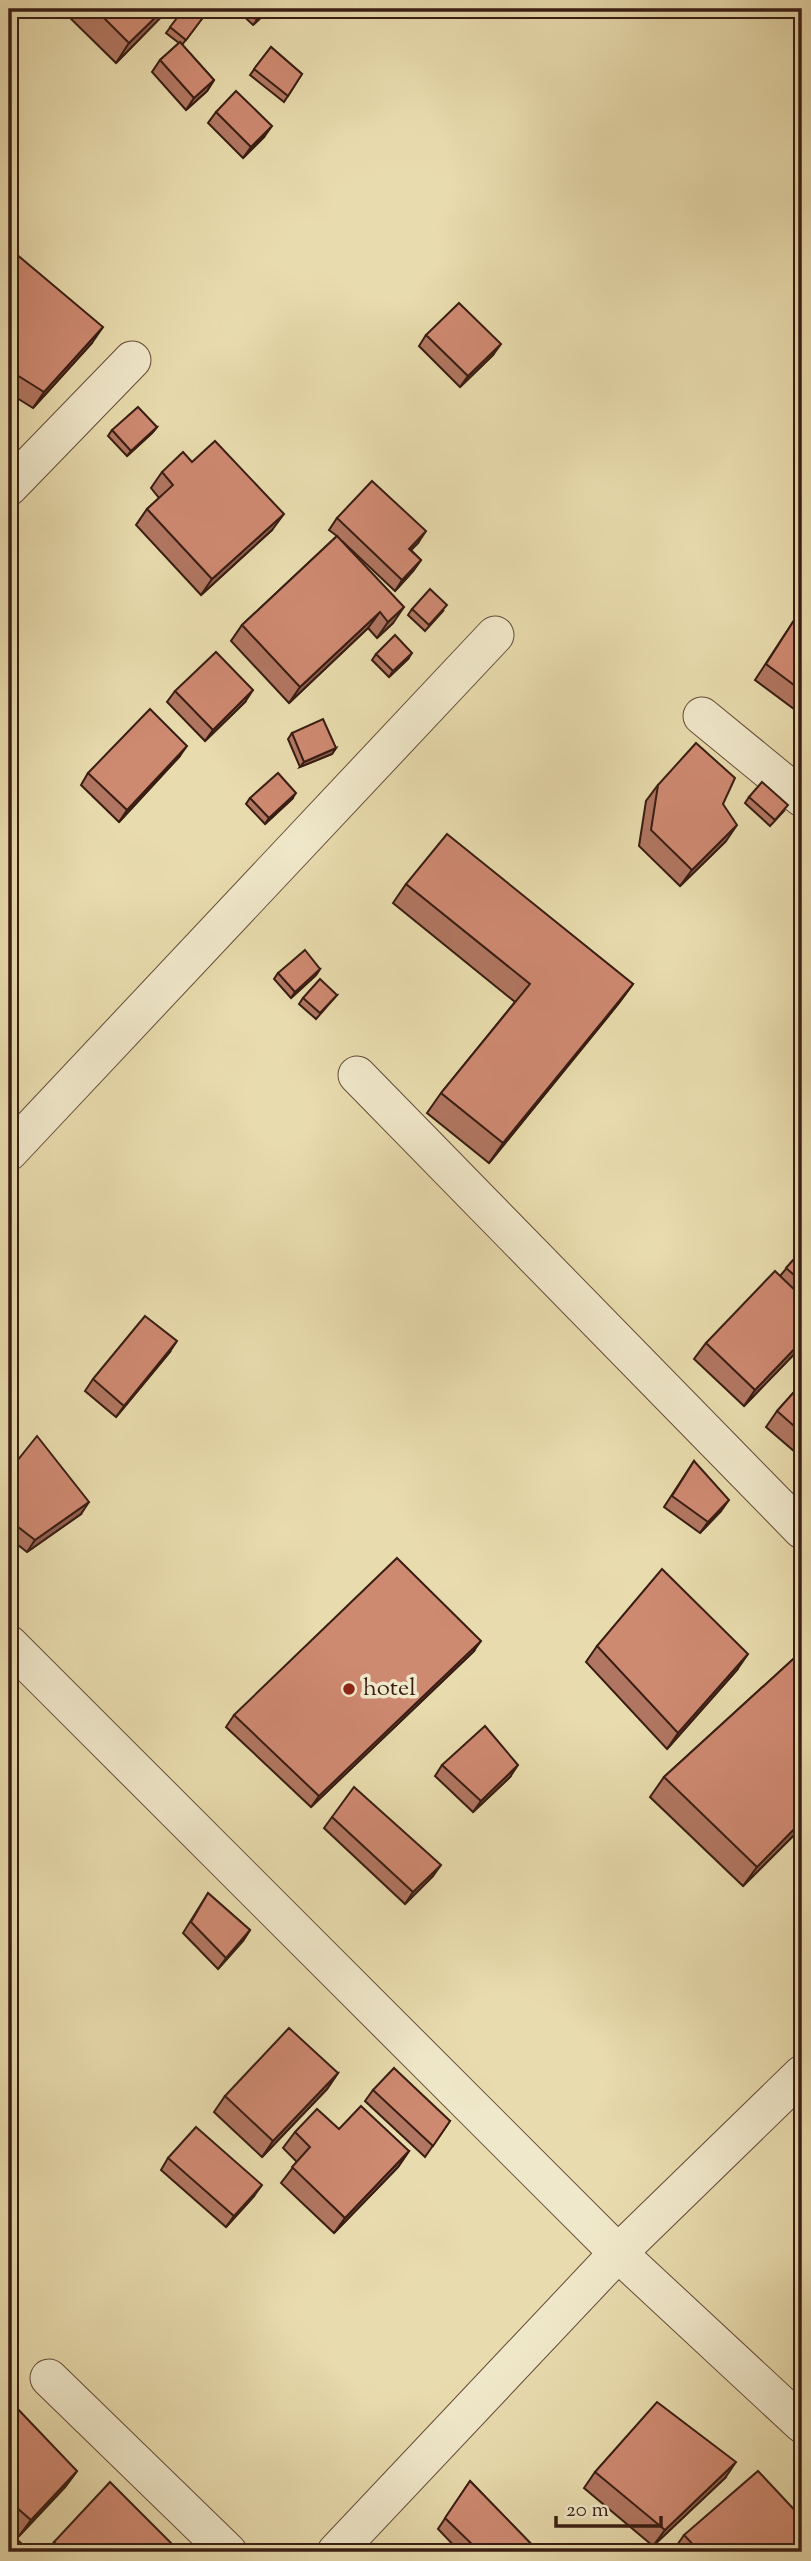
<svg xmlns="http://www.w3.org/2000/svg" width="811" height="2561" font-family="'Sorts Mill Goudy',serif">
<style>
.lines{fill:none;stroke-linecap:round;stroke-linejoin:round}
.street-casing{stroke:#654c3a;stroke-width:39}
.street{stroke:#f0e8ca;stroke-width:37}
.wall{fill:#b17661;stroke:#391d13;stroke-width:2}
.shaded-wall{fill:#90604f;stroke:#391d13;stroke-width:2}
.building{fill:#ce8971;stroke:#391d13;stroke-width:2}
.poi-dot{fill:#8f2418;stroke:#f0e8ca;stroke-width:2.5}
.labels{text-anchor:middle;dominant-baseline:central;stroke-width:7;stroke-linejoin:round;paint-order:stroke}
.poi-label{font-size:24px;fill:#391d13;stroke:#f0e8ca;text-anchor:start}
</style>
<rect width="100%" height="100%" fill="#e8dbad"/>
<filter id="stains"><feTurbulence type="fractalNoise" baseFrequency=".00286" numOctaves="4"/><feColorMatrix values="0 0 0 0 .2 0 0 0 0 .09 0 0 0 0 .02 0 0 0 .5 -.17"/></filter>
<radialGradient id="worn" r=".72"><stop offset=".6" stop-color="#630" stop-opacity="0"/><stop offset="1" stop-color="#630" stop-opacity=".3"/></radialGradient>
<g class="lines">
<defs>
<g id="street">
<polyline points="9,487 132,360"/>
<polyline points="702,716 802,798"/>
<polyline points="357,1075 802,1530"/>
<polyline points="9,1152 495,635"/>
<polyline points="9,1644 618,2253 802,2424"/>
<polyline points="49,2378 228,2552"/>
<polyline points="336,2552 618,2253 802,2074"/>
</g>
</defs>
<use href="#street" class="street-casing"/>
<use href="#street" class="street"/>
</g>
<g class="wall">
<polygon points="61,9 169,9 116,63"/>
<polygon points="184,9 207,12 182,45 214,80 207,91 186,110 152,72 160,60 179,43 166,33"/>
<polygon points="236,9 270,9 253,25"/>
<polygon points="271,47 302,74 284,102 250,75"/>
<polygon points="216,112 264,137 243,158 208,123"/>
<polygon points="9,248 92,343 33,408 9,393"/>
<polygon points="426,335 493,355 460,387 419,346"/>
<polygon points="157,427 152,433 127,456 108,436 112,430"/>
<polygon points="192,462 272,530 201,595 136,525 147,509 159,498 151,488 162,472"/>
<polygon points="337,518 418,543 411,550 421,560 413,571 395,591 342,541 393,623 377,638 368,628 289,703 231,641 242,625 337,536 329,530"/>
<polygon points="802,608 802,715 755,680"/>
<polygon points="412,609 443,611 425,631 408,615"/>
<polygon points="376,654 408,659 389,677 372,660"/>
<polygon points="175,691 245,702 205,741 167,702"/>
<polygon points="292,733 336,748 332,754 300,767 288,739"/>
<polygon points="179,757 119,822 81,785 88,773"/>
<polygon points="658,785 723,804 726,841 680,886 639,846 646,801"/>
<polygon points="749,797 784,811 770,826 745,803"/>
<polygon points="250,798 292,799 265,824 246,804"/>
<polygon points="406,884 633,984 619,1003 489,1163 427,1113 441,1093 515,1002 393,903"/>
<polygon points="320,969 316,975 291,998 274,979 278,973"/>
<polygon points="337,995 316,1019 299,1004 303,998"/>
<polygon points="802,1250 802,1346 744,1406 694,1359 706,1343 780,1276"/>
<polygon points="169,1353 116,1417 85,1391 93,1379"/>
<polygon points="802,1383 802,1458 766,1427 777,1411"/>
<polygon points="694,1461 721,1511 700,1533 664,1507"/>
<polygon points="9,1471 81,1514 27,1552 9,1538"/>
<polygon points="597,1646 737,1670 667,1749 586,1662"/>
<polygon points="802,1651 802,1827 743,1886 650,1797 664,1777"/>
<polygon points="473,1652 311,1807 226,1727 234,1715"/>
<polygon points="442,1765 510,1777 473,1812 435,1776"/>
<polygon points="332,1817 433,1876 405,1904 324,1828"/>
<polygon points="208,1893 250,1930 243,1941 218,1969 183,1933"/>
<polygon points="338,2073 327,2089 262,2157 214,2112 225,2096"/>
<polygon points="373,2090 450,2121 425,2157 365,2101"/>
<polygon points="295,2132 409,2151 398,2167 334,2233 281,2183 297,2162 283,2148"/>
<polygon points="168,2158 254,2196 226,2227 161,2170"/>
<polygon points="9,2408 77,2471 65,2487 19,2536 9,2527"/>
<polygon points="595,2472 725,2478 653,2546 584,2488"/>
<polygon points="470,2481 539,2552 460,2552 438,2529"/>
<polygon points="684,2535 802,2552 674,2552 673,2551"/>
<polygon points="54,2542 180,2552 47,2552"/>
</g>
<g class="shaded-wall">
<polygon points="164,9 169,9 116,63 129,43"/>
<polygon points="268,9 270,9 253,25 257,20"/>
<polygon points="214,80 207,91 186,110 194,98"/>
<polygon points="272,126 264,137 243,158 251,147"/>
<polygon points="103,327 92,343 33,408 44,392"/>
<polygon points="501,344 493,355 460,387 468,376"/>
<polygon points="157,427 152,433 127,456 131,451"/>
<polygon points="284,514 272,530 201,595 212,579"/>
<polygon points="426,531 418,543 401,560 409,549"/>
<polygon points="421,560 413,571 395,591 402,580"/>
<polygon points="404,607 393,623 377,638 388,622"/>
<polygon points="380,612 368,628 289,703 300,687"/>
<polygon points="412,653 408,659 389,677 393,671"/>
<polygon points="253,690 245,702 205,741 213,730"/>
<polygon points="187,746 179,757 119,822 127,810"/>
<polygon points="336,748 332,754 300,767 304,762"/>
<polygon points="296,793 292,799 265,824 269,818"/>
<polygon points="737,825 726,841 680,886 692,870"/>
<polygon points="320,969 316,975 291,998 295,992"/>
<polygon points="633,984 619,1003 489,1163 503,1143"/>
<polygon points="177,1341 169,1353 116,1417 124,1406"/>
<polygon points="802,1341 802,1346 744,1406 755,1390"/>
<polygon points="729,1500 721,1511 700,1533 708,1522"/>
<polygon points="89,1502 81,1514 27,1552 35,1540"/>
<polygon points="481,1641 473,1652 311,1807 319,1796"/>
<polygon points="748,1654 737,1670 667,1749 678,1733"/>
<polygon points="518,1765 510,1777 473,1812 481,1801"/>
<polygon points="802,1821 802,1827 743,1886 757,1867"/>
<polygon points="441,1865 433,1876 405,1904 413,1892"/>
<polygon points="250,1930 243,1941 218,1969 226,1958"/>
<polygon points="338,2073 327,2089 262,2157 273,2141"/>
<polygon points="409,2151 398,2167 334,2233 345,2218"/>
<polygon points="262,2185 254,2196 226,2227 234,2216"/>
<polygon points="736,2462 725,2478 653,2546 665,2530"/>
<polygon points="77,2471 65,2487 19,2536 31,2520"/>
</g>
<g class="building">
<polygon points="95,9 164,9 129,43"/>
<polygon points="184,9 203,9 207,12 186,40 170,27"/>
<polygon points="246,9 268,9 257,20"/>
<polygon points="180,42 214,80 194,98 160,60"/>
<polygon points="271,47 302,74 288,96 254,69"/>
<polygon points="236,91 272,126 251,147 216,112"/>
<polygon points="9,248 103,327 44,392 9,370"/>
<polygon points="459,303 501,344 468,376 426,335"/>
<polygon points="138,407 157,427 131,451 112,430"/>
<polygon points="215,441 284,514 212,579 147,509 173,485 162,472 183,452 192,462"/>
<polygon points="372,481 426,531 409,549 421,560 402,580 337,518"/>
<polygon points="337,536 404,607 388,622 380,612 300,687 242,625"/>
<polygon points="430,589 447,605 429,625 412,609"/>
<polygon points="802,608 802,691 766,664"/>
<polygon points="395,635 412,653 393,671 376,654"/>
<polygon points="216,652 253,690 213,730 175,691"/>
<polygon points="150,709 187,746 127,810 88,773"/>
<polygon points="323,719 336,748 304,762 292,733"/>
<polygon points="696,743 735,778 723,804 737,825 692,870 651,830 658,785"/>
<polygon points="278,773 296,793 269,818 250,798"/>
<polygon points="762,782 788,805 775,820 749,797"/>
<polygon points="447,834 633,984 503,1143 441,1093 530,984 406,884"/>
<polygon points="305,950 320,969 295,992 278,973"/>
<polygon points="320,979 337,995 320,1013 303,998"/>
<polygon points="802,1250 802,1282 786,1268"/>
<polygon points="775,1271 802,1297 802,1341 755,1390 706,1343"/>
<polygon points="145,1316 177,1341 124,1406 93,1379"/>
<polygon points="802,1383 802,1433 777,1411"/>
<polygon points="37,1436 89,1502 35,1540 9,1520 9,1471"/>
<polygon points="694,1461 729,1500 708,1522 672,1496"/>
<polygon points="397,1558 481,1641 319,1796 234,1715"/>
<polygon points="662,1569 748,1654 678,1733 597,1646"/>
<polygon points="802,1651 802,1821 757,1867 664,1777"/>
<polygon points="485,1726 518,1765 481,1801 442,1765"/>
<polygon points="354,1787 441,1865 413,1892 332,1817"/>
<polygon points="208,1893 250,1930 226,1958 191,1922"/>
<polygon points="289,2028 338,2073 273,2141 225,2096"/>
<polygon points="394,2068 450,2121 433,2146 373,2090"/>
<polygon points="361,2106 409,2151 345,2218 292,2167 310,2147 295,2132 317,2109 339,2129"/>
<polygon points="196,2127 262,2185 234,2216 168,2158"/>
<polygon points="657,2402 736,2462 665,2530 595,2472"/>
<polygon points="13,2404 77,2471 31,2520 9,2501 9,2408"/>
<polygon points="758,2471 802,2518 802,2552 700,2552 684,2535"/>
<polygon points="470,2481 539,2552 480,2552 445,2518"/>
<polygon points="110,2482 180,2552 65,2552 54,2542"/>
<polygon points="13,2536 31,2552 9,2552 9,2541"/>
</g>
<circle class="poi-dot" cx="349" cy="1689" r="7"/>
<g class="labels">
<g class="poi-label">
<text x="363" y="1689">hotel</text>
</g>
</g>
<rect width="811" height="2561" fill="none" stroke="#e8dbad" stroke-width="35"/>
<rect x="10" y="10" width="790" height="2540" fill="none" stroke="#391d13" stroke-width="3.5"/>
<rect x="18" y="18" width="776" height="2526" fill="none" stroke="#391d13" stroke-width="2"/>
<path d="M556 2516v10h105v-10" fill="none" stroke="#391d13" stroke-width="3.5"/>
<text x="566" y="2516" font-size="21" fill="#391d13" stroke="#f0e8ca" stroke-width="5" paint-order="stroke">20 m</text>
<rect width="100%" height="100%" filter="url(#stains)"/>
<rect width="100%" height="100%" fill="url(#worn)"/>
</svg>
